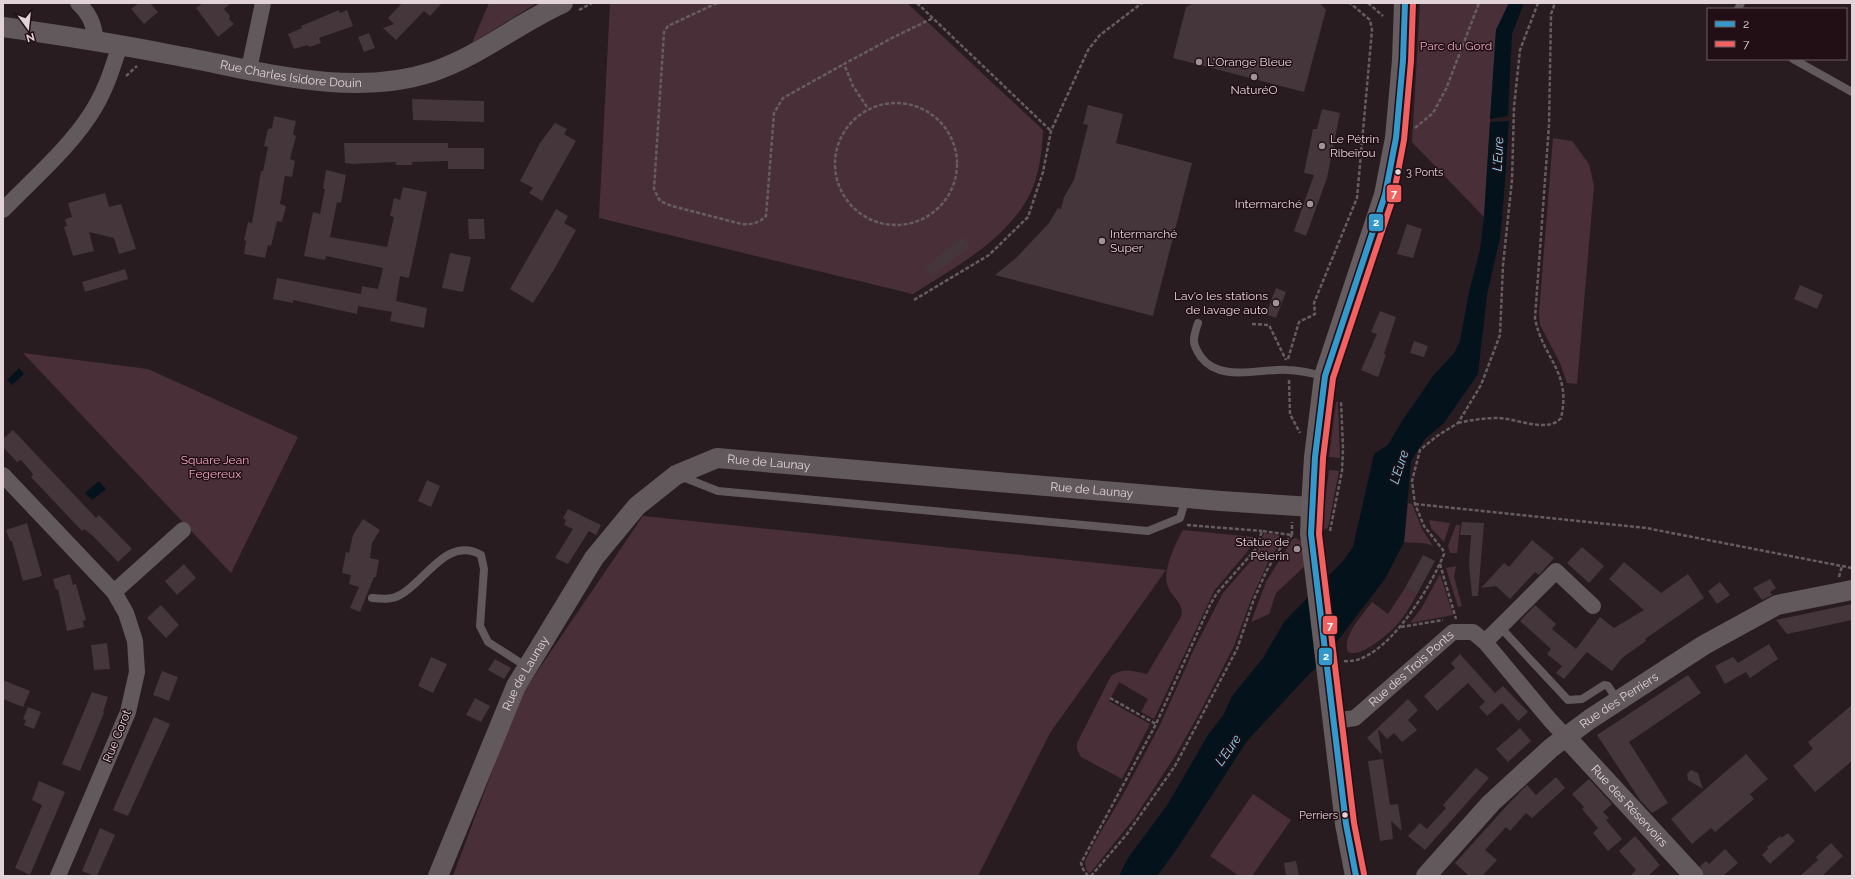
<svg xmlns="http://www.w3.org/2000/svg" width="1855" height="879" font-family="Raleway,sans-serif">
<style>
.green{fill:#493038}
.water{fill:#04131b}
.building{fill:#44363b}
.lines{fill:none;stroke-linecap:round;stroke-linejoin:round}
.path{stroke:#655d60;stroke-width:2.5;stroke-dasharray:4 2;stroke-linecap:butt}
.service{stroke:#62595c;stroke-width:8}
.minor{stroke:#62595c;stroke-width:16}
.tertiary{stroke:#62595c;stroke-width:20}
.secondary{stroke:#655c5f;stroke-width:22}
.bus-1-casing{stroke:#220f16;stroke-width:9}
.bus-2-casing{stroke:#220f16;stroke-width:9}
.bus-1{stroke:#39c;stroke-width:6}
.bus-2{stroke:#f26060;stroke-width:6}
.poi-dot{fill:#a09397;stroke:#220f16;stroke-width:1.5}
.bus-dot{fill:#e1d3d7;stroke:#220f16;stroke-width:1.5}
.labels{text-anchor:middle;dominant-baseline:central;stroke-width:3;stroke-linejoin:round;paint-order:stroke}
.bus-label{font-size:11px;fill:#e1d3d7;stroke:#220f16;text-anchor:start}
.park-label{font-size:12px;fill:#eea7bd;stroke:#220f16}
.poi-label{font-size:12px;fill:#e1d3d7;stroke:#220f16;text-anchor:start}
.street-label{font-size:12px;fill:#e1d3d7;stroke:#220f16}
.water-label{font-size:13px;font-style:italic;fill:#8bd9f9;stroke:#220f16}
.line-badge{stroke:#220f16;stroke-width:1.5}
.badge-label{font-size:11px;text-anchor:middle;font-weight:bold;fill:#fff}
</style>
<rect width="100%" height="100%" fill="#281c20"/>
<g class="green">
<polygon points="489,3 537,3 472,43"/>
<path d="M610,3h297l136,127c-1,22 -4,47 -14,66 -25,46 -74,71 -116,98l-314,-76z"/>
<polygon points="1420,3 1509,3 1496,30 1484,217 1412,142"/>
<polygon points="1553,138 1572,141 1589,164 1594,186 1577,384 1567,383 1560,363 1540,325 1539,313"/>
<polygon points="23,353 148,369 298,437 231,573"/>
<polygon points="1336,402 1338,402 1340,458 1329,457"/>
<polygon points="1329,470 1339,471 1328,528 1321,530"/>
<path d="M1408,503l4,1 10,25 11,17c-10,-5 -19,-2 -29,-4z"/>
<polygon points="643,516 1166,570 1050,733 978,876 453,876 520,697"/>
<polygon points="1429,520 1450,523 1444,542 1431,528"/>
<polygon points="1456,525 1460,525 1457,553 1450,553 1448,546"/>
<path d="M1183,530l70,7v5l-6,10 -33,39 -60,128 -13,-7 7,-13 -29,-17 -10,19 41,23 -28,55 -41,-22 -4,-8v-6l34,-67c13,-9 21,-5 36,-2l34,-57c4,-15 -10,-19 -14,-33 -4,-14 9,-42 16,-54z"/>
<polygon points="1264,533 1278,535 1281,539 1280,544 1270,558 1251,600 1234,646 1200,712 1175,756 1135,817 1091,872 1089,873 1086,869 1085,862 1093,845 1124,793 1160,725 1195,647 1223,593 1256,555"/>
<path d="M1295,538c12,4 11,16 12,26l-31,29 -7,21 -18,8 15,-40 26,-42z"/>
<polygon points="1456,566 1454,577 1462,606 1458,607 1446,568"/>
<polygon points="1440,574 1453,615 1410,623 1421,609"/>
<path d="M1405,588l12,6c-6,11 -13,23 -21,32 -9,9 -35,32 -48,26 -6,-17 15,-37 24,-50l16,12z"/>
<polygon points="1253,794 1291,820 1252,876 1239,876 1210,856"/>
</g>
<g class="water">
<polygon points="1509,3 1524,3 1512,34 1508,116 1490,119 1496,30"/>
<polygon points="1509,121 1504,195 1500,238 1487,295 1478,374 1444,423 1425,439 1411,461 1404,542 1385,579 1335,644 1326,660 1310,673 1247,741 1177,849 1157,876 1119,876 1128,858 1168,804 1208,735 1224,714 1232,696 1263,658 1284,622 1344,560 1353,547 1374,454 1388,445 1402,421 1433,376 1454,353 1460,341 1469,292 1480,250 1484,217 1490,122"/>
<polygon points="19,368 24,374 12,385 7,380"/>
<polygon points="99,481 106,489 92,500 85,493"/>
</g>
<g class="building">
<polygon points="139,3 150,3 158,12 144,24 131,9"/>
<polygon points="203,3 231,3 224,9 230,16 229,19 234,24 218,37 196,8"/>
<polygon points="402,3 442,3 430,16 424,11 396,40 383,28 394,24 388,18"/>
<polygon points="1194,3 1320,3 1326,10 1304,92 1173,58 1186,7"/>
<polygon points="339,10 340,13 347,10 353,26 319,38 321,43 309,47 308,45 294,49 288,34 302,28 301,26"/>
<polygon points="369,33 375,48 364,52 358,37"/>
<polygon points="412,99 484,101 484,122 413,120"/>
<polygon points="1088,105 1123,114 1116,143 1192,163 1153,316 995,275 1016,258 1049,223 1058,208 1061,209 1064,197 1074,180 1088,125 1083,124"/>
<polygon points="1322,109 1340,113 1327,178 1306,236 1294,231 1314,175 1304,173 1313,129 1317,129"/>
<polygon points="274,116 296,121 293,134 296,136 290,159 295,161 292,177 285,176 280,204 286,206 282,222 277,221 271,246 268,245 265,258 244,254 246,241 244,240 248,222 252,223 261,171 263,171 268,147 264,146 268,129 272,128"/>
<polygon points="555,123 567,129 564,134 576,141 542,201 529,193 533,188 520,181 540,143"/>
<polygon points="344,143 448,143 448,148 484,148 484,169 448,169 448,161 412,162 412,165 396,165 396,162 352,164 345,163"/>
<polygon points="326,170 346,175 341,203 337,202 330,237 387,247 394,217 390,216 394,198 400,200 403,187 427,192 409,278 400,276 396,301 427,308 424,328 390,321 392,312 358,306 357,314 293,300 293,303 273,299 277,278 361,294 362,286 378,289 383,268 326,256 325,260 304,256 313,212 320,214 325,189 323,189"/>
<polygon points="105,193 109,207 121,204 136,249 119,254 114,238 89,232 94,251 73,256 64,227 67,226 65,219 72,217 68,203"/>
<polygon points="556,209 568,216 564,223 576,230 555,268 533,303 510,289"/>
<polygon points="468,219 484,219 485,239 469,239"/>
<polygon points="1407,224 1422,229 1413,258 1397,254"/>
<polygon points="963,237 970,247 932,276 925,267"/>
<polygon points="450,253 471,257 463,292 442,288"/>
<polygon points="125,269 128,279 85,292 82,282"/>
<polygon points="1800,285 1823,295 1817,309 1794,299"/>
<polygon points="1276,288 1286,292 1276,318 1266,314"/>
<polygon points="1380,311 1396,317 1384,354 1386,355 1378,377 1361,370 1377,334 1371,332"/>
<polygon points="1414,341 1428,346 1424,357 1410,353"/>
<polygon points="13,430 96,518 99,515 132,549 118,562 93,536 84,529 82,531 31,477 33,474 21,460 17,462 3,447 3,439"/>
<polygon points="427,480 440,486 431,507 418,501"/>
<polygon points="568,509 601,525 596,535 589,531 568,564 555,558 573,529 564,525 566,520 563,518"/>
<polygon points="363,519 380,530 372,543 370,558 379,560 376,577 374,577 360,612 350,608 359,587 349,584 351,575 342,573 346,552 349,553 353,535"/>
<polygon points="1462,522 1484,523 1478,596 1472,596 1469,564 1471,535 1460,535"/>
<polygon points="27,523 42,576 23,581 12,541 10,541 6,530"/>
<polygon points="1532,540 1554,558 1539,575 1535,572 1510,599 1496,586 1481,588 1504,563 1509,567"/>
<polygon points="1582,547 1604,566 1589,583 1567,563"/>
<polygon points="1423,555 1435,561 1417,594 1405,588"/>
<polygon points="1624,562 1661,593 1688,574 1704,598 1645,639 1646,641 1622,658 1612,671 1587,652 1564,679 1556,673 1562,666 1547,654 1551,649 1520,621 1535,605 1556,624 1552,629 1576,649 1600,617 1614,628 1644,610 1609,579"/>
<polygon points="184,564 196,578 177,595 165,581"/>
<polygon points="70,574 73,585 76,584 86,620 83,621 84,627 67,631 58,589 56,590 53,579"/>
<polygon points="1770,579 1776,588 1770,592 1772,595 1762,600 1753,588"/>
<polygon points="1720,582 1730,595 1717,604 1708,591"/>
<polygon points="1852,604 1852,620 1787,634 1776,620"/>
<polygon points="161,605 179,625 166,638 147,618"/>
<polygon points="107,643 110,669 94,670 91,645"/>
<polygon points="1769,644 1778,659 1750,678 1746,672 1725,684 1715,666 1733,657 1738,663"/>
<polygon points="1460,654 1495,693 1503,686 1528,712 1518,721 1502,703 1487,716 1479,707 1485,702 1468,683 1437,711 1424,696 1455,668 1451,663"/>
<polygon points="431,657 447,664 433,693 418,686"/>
<polygon points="495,659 511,668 504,679 488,670"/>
<polygon points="162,671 178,677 169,701 153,695"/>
<polygon points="1688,675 1701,693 1629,742 1668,803 1652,813 1640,800 1597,735"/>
<polygon points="3,680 30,691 23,707 3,699"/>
<polygon points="92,692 108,697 103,712 104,713 80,771 62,764"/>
<polygon points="475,698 490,706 481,722 466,715"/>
<polygon points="1408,699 1418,710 1408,720 1417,730 1402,742 1394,733 1387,739 1378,729 1382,755 1367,738"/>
<polygon points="1852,705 1852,761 1815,792 1793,766 1813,749 1808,742"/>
<polygon points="28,707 41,712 34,729 24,725 26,720 23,719"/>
<polygon points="154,717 170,724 128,816 113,810"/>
<polygon points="1520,728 1531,741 1508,762 1496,749"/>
<polygon points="1746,754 1768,779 1750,794 1754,799 1715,832 1711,828 1692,844 1671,819"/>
<polygon points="1383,759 1390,805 1398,804 1402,831 1391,821 1393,839 1380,841 1368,761"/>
<polygon points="1476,768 1489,778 1425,850 1408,836 1420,823 1427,829 1446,808 1443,805"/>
<polygon points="1691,770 1698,773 1703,789 1688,780 1687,774"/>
<polygon points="1556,777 1565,788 1532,818 1526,813 1510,831 1506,827 1485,850 1497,860 1482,876 1469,876 1455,863 1512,800 1527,785 1536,795"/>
<polygon points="1589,779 1612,804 1603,812 1609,818 1606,820 1622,839 1608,851 1593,833 1598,828 1582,809 1584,807 1572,794"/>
<polygon points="39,781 65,792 30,875 15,868 42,805 32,800"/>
<polygon points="100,828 115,835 97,876 94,876 82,871"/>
<polygon points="1788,833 1795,841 1770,864 1762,855 1768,849 1767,847 1780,836 1781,838"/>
<polygon points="1635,836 1660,865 1648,876 1630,876 1636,870 1619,851"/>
<polygon points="1831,843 1843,856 1822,876 1800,876 1818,860 1816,857"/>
<polygon points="1725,849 1738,863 1723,876 1705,876 1700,866 1706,861 1709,864"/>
<polygon points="1296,861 1299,876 1286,876 1284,863"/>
</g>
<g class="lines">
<g class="path">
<path d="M717,3l-49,23 -4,6 -10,157 6,12 12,5 70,18c10,1 17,-1 24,-8l8,-103 9,-15 61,-34"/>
<polyline points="917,3 1051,131"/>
<polyline points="1368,3 1383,16"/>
<polyline points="579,10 592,3"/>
<polyline points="126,76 137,66"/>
<circle cx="896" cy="164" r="61"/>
<polyline points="867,107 853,86 844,64 892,38 933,18"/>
<polyline points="1415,128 1433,113 1446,89 1479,3"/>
<polyline points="914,300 989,255 1028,217 1043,172 1051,131 1088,50 1100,35 1142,3"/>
<polyline points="1252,324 1269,325 1286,360"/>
<polyline points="1288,359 1299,322 1315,314 1314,303 1357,198 1372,30 1370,20 1350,3"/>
<polyline points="1289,380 1290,414 1300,433"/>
<path d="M1458,423c13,-3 26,-5 40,-5 18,0 49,16 63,0 11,-47 -19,-60 -26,-100l14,-193 2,-111 4,-11"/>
<polyline points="1415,504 1646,528 1852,568"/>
<polyline points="1187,525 1262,531"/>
<polyline points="1330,531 1342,471 1343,448 1341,401"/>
<polyline points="1292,535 1292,522"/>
<polyline points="1440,564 1456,619"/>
<polyline points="1839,577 1842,566"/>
<polyline points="1401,627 1443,620"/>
<path d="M1344,661c40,5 88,-76 100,-107l-1,-4 -19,-24 -9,-22 -3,-23 8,-31 17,-14 21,-13 23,-38 19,-50 3,-70 9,-85 2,-73 6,-57 18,-47"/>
<polyline points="1110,698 1156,724"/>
<polyline points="1088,876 1083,869 1081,863 1156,724 1210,605 1217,593 1256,549 1262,531 1292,535"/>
<polyline points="1091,876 1127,834 1175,766 1237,649 1254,599 1266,572 1278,551 1292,535"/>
</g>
<g class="service">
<polyline points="1738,9 1741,3"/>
<polyline points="1793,59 1852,92"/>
<path d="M1198,323c-5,15 -7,20 3,34 19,26 59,11 87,13 12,0 25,4 37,6"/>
<polyline points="680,476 718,491 1148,531 1180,518 1186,498"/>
<path d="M372,598c10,1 19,2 28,-3 24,-12 47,-60 81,-40l3,14 -4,57 8,16 39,25"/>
<polyline points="1500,627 1568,700 1582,699 1604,685 1608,686 1618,701"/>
</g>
<g class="minor">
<path d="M78,3c12,11 16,22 18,38"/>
<polyline points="249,69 263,3"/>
<path d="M3,210c30,-31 70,-65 92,-103 12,-20 18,-41 25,-62"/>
<polyline points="3,475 114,592 126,613 135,641 137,672 128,712 58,876"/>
<polyline points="114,592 183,530"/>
<polyline points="1485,642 1556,571 1593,606"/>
<path id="s1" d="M1334,721l21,-3 98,-86h20l12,10 65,78 15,16"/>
</g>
<g class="tertiary">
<path id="s2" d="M3,27c57,8 114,17 170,28 84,15 176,44 259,17 48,-16 86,-49 131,-69"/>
<path id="s3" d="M1565,736l129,140"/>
<path id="s4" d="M438,876l78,-190 78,-128 43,-52 39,-31 41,-17 504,43 91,6"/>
<path id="s5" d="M1426,876l65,-73 60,-55 39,-29 114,-74 73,-40 75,-15"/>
</g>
<polyline class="secondary" points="1356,876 1346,824 1317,582 1311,534 1312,507 1315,457 1325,376 1385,195 1396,138 1403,60 1405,3"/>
<defs>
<polyline id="bus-1" points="1356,876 1346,824 1311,534 1315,457 1325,376 1385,195 1396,138 1403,60 1405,3"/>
<polyline id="bus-2" points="1364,874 1354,823 1319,534 1323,458 1333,378 1393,198 1404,140 1411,61 1413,3"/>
</defs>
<use href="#bus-1" class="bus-1-casing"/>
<use href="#bus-2" class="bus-2-casing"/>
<use href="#bus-1" class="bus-1"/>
<use href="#bus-2" class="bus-2"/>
</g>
<g class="poi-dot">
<circle cx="1199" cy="62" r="4"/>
<circle cx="1254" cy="77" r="4"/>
<circle cx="1322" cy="146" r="4"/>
<circle cx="1310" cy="204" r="4"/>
<circle cx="1102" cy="241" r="4"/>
<circle cx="1276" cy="303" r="4"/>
<circle cx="1297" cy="549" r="4"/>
</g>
<g class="bus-dot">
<circle cx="1398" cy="172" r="3.5"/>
<circle cx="1345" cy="815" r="3.5"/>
</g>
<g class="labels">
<g class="bus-label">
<text x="1406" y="172">3 Ponts</text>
<text x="1338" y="815" text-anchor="end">Perriers</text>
</g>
<g class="park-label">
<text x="1456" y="46">Parc du Gord</text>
<text x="215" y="460">Square Jean<tspan x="215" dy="14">Fegereux</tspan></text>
</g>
<g class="poi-label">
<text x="1207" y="62">L'Orange Bleue</text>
<text x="1254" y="90" text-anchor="middle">NaturéO</text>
<text x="1330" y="139">Le Pétrin<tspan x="1330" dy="14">Ribeïrou</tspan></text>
<text x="1302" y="204" text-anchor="end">Intermarché</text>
<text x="1110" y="234">Intermarché<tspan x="1110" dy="14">Super</tspan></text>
<text x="1268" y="296" text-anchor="end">Lav'o les stations<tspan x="1268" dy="14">de lavage auto</tspan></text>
<text x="1289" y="542" text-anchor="end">Statue de<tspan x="1289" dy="14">Pélerin</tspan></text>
</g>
<g class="street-label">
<text stroke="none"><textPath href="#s2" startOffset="292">Rue Charles Isidore Douin</textPath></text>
<text stroke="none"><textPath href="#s4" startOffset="569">Rue de Launay</textPath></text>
<text stroke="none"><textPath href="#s4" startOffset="893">Rue de Launay</textPath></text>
<text stroke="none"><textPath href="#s1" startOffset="96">Rue des Trois Ponts</textPath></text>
<text stroke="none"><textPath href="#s4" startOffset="221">Rue de Launay</textPath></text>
<text stroke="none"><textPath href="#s5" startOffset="262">Rue des Perriers</textPath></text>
<text transform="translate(117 736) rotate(-68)">Rue Corot</text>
<text stroke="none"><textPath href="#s3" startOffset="95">Rue des Réservoirs</textPath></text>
</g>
<g class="water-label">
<text transform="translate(1498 154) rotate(-87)">L'Eure</text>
<text transform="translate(1399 467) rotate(-72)">L'Eure</text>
<text transform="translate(1228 750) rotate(-55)">L'Eure</text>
</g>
</g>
<g class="line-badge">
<rect x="1386" y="184" width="16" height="19" rx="4" fill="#f26060"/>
<rect x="1368" y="213" width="16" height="19" rx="4" fill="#39c"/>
<rect x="1322" y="615" width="16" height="20" rx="4" fill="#f26060"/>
<rect x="1318" y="647" width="15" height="19" rx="4" fill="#39c"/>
</g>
<g class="badge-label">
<text x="1394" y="197">7</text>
<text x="1376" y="226">2</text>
<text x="1330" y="629">7</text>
<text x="1326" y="660">2</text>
</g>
<rect width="1855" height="879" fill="none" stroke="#e1d3d7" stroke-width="8"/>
<rect x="1707" y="8" width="140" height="52" fill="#220f16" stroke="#6e5d63"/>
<rect x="1715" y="21" width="20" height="6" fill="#3399cc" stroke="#6e5d63"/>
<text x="1743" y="28" font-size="12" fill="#e1d3d7">2</text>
<rect x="1715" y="41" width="20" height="6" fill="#f26060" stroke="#6e5d63"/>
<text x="1743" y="48" font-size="12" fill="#e1d3d7">7</text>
<g transform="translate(28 28) rotate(165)" stroke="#220f16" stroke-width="3" paint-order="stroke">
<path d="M0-3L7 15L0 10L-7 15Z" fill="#e1d3d7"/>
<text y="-6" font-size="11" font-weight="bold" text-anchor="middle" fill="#e1d3d7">N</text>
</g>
</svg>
